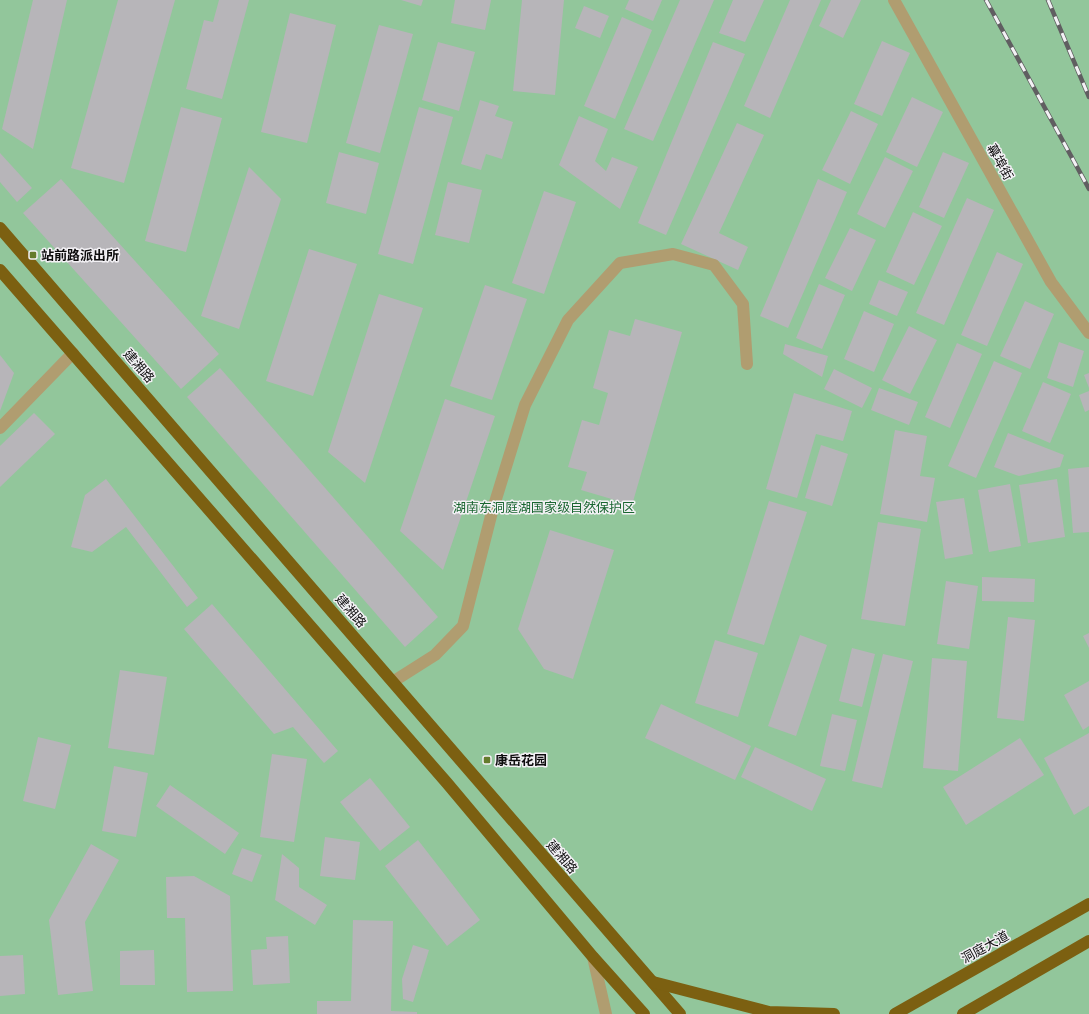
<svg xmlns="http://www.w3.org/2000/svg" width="1089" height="1014" font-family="'DejaVu Sans','Noto Sans SC',sans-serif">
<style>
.green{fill:#92c69b}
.building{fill:#b7b5b9}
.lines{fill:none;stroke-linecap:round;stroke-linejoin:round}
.minor{stroke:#b09d70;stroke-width:12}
.major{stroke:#7c6011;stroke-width:12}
.rail-casing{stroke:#605e61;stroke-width:4.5}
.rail{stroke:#f3f1f5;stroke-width:3;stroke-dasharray:9;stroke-linecap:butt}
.poi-dot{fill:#657b2c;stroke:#f3f1f5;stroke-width:1.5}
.labels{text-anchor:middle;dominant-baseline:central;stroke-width:3;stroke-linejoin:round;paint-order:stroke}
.street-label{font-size:13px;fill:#0d0c0d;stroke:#f3f1f5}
.poi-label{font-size:13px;font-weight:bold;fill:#0d0c0d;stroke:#f3f1f5;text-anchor:start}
.park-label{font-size:13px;fill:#196630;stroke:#f3f1f5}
</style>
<rect width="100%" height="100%" fill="#e6e3e8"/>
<rect class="green" x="0" y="0" width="1089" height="1014"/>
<g class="building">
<polygon points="33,0 67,0 33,149 2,129"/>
<polygon points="118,0 175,0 124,183 71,168"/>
<polygon points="219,0 249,0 222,99 186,89 204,20 213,22"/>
<polygon points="401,0 423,0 421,6"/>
<polygon points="455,0 491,0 485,30 451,23"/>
<polygon points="522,0 564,0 555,95 513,91"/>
<polygon points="629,0 662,0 653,21 625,9"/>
<polygon points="680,0 714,0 653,141 624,129"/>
<polygon points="733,0 764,0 745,42 719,33"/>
<polygon points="790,0 821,0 770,118 744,106"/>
<polygon points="831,0 861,0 843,38 819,26"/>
<polygon points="584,6 609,16 600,38 575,28"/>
<polygon points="290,13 336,25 307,143 261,132"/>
<polygon points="622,17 652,30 615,119 584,106"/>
<polygon points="379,25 413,34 380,153 346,143"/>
<polygon points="882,41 910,53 882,116 854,104"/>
<polygon points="438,42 475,52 459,111 422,100"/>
<polygon points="713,42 745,54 666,235 638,223"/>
<polygon points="912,97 943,112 917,167 886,152"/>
<polygon points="480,100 499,106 495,116 513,122 502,159 486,154 481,170 461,164"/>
<polygon points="181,107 222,118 186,252 145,241"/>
<polygon points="419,107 453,117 413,264 378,254"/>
<polygon points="851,111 878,124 850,184 822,170"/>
<polygon points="579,116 608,129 595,161 606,171 612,157 638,167 620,209 559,165"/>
<polygon points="737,123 764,135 719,233 748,247 738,270 681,244"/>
<polygon points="339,152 379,163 366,214 326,203"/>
<polygon points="943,152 969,163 944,218 919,207"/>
<polygon points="0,153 32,188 17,202 0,182"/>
<polygon points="885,157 913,171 885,228 857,214"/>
<polygon points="249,167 281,199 239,329 201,316"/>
<polygon points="61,179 219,354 181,389 23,213"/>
<polygon points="818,179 847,192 788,328 760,316"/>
<polygon points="448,182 482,190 469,243 435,235"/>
<polygon points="544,191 576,202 544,294 512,283"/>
<polygon points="967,198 994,210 944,325 916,313"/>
<polygon points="913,212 942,226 914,285 886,272"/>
<polygon points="850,228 876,240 852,291 825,278"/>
<polygon points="309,249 357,264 313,396 266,381"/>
<polygon points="997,252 1023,264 987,346 961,335"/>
<polygon points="879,280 908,292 897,316 869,304"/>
<polygon points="819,284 845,295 822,349 796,338"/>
<polygon points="485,285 527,299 492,400 450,386"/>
<polygon points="379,294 423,308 365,483 328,452"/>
<polygon points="1025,301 1054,314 1030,369 1000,356"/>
<polygon points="864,311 894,324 874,372 844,359"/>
<polygon points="635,319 682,332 632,505 581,490 587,472 568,467 582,420 599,425 608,393 593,388 609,330 630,336"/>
<polygon points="909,326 937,340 910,394 882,380"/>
<polygon points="1059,342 1084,351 1073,387 1047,378"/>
<polygon points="957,343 982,354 950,428 925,417"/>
<polygon points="785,344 828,356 822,377 783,354"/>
<polygon points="0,355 14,373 0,411"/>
<polygon points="994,361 1022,373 976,478 948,466"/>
<polygon points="220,368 438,617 405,647 187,397"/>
<polygon points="834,369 872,388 862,408 824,389"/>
<polygon points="1089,373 1089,388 1084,375"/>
<polygon points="1043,382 1071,394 1050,443 1022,431"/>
<polygon points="879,388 918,402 909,425 871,410"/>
<polygon points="1089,391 1089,410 1085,412 1079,395"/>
<polygon points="794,393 852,411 843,441 816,434 797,498 766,489"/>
<polygon points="445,399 495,416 443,570 400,531"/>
<polygon points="34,413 55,434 0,487 0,446"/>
<polygon points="895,430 927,436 920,476 935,478 927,522 880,514"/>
<polygon points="1008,433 1064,455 1060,467 1019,476 994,467"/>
<polygon points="821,445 848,454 832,506 805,498"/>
<polygon points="1089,467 1089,532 1073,533 1068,469"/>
<polygon points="106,479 198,598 187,607 126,527 92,552 71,547 85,495"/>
<polygon points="1057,479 1065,537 1028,543 1019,485"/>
<polygon points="1010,484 1021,546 989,552 978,490"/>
<polygon points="964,498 973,554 945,559 936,502"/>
<polygon points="769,501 807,512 764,645 727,634"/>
<polygon points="878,522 921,529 905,626 861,619"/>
<polygon points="550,530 614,550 573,679 544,669 518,629"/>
<polygon points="982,577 1035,579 1034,602 982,601"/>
<polygon points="946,581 978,586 969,649 937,644"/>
<polygon points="212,604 338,751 324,763 293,727 274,734 184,629"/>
<polygon points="1008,617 1035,620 1024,721 997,718"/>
<polygon points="1089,633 1089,648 1083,636"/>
<polygon points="800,635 827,645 796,736 768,726"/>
<polygon points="715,640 758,653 738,717 695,703"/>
<polygon points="852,648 875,654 862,707 839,701"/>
<polygon points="883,654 913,661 882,788 852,781"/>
<polygon points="932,658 967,661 958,771 923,768"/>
<polygon points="120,670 167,677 154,755 108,748"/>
<polygon points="1089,681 1089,726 1083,730 1064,695"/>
<polygon points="661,704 751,746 735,780 645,738"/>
<polygon points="832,714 857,720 845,771 820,766"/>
<polygon points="1089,733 1089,806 1074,815 1044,758"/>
<polygon points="38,737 71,745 55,809 23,801"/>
<polygon points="1020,738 1044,775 966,825 943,787"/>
<polygon points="755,747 826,779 812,811 741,777"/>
<polygon points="272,754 307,759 294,842 260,837"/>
<polygon points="114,766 148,773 136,837 102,831"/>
<polygon points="370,778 410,827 380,851 340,802"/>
<polygon points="170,785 239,833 225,854 156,806"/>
<polygon points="325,837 360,842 355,880 320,876"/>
<polygon points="418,840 480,920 447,946 385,866"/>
<polygon points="91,844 119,860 85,922 93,991 58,995 49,920"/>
<polygon points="242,848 262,855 252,882 232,874"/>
<polygon points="282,854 299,868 299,887 327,905 315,925 275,900"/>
<polygon points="194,876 230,896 233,991 187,992 185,918 167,918 166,877"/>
<polygon points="353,920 393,921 391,1011 417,1012 417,1014 317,1014 317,1001 351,1001"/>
<polygon points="288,936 290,983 253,985 251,950 267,949 266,937"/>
<polygon points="413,945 429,950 413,1002 403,999 402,979"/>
<polygon points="154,950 155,985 120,985 120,951"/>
<polygon points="23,955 25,994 0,996 0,956"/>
</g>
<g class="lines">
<g class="minor">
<polyline points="894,0 1051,282 1089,333"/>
<polyline points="0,428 73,353"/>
<polyline points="394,681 435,655 463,626 492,512 525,405 568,320 620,263 673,254 714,265 743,304 747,364"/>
<polyline points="593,957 606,1014"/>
</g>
<g class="major">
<polyline points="0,228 680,1014"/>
<polyline points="0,270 447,783 593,957 644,1014"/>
<polyline points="653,982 769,1012 834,1014"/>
<polyline points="895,1014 1089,904"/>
<polyline points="963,1014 1089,941"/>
</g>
<defs>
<g id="rail">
<polyline points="986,0 1089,189"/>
<polyline points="1048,0 1089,97"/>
</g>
</defs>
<use href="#rail" class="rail-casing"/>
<use href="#rail" class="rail"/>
</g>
<g class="poi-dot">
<rect x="29" y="251" width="8" height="8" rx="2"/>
<rect x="483" y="756" width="8" height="8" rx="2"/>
</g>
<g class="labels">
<g class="street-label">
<text transform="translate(1000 162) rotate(61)">幕埠街</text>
<text transform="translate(139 366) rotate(49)">建湘路</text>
<text transform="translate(351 611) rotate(49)">建湘路</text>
<text transform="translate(562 857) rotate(49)">建湘路</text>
<text transform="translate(985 947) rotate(-29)">洞庭大道</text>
</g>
<g class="poi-label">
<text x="41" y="255">站前路派出所</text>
<text x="495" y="760">康岳花园</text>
</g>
<g class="park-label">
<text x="544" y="507">湖南东洞庭湖国家级自然保护区</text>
</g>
</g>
</svg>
